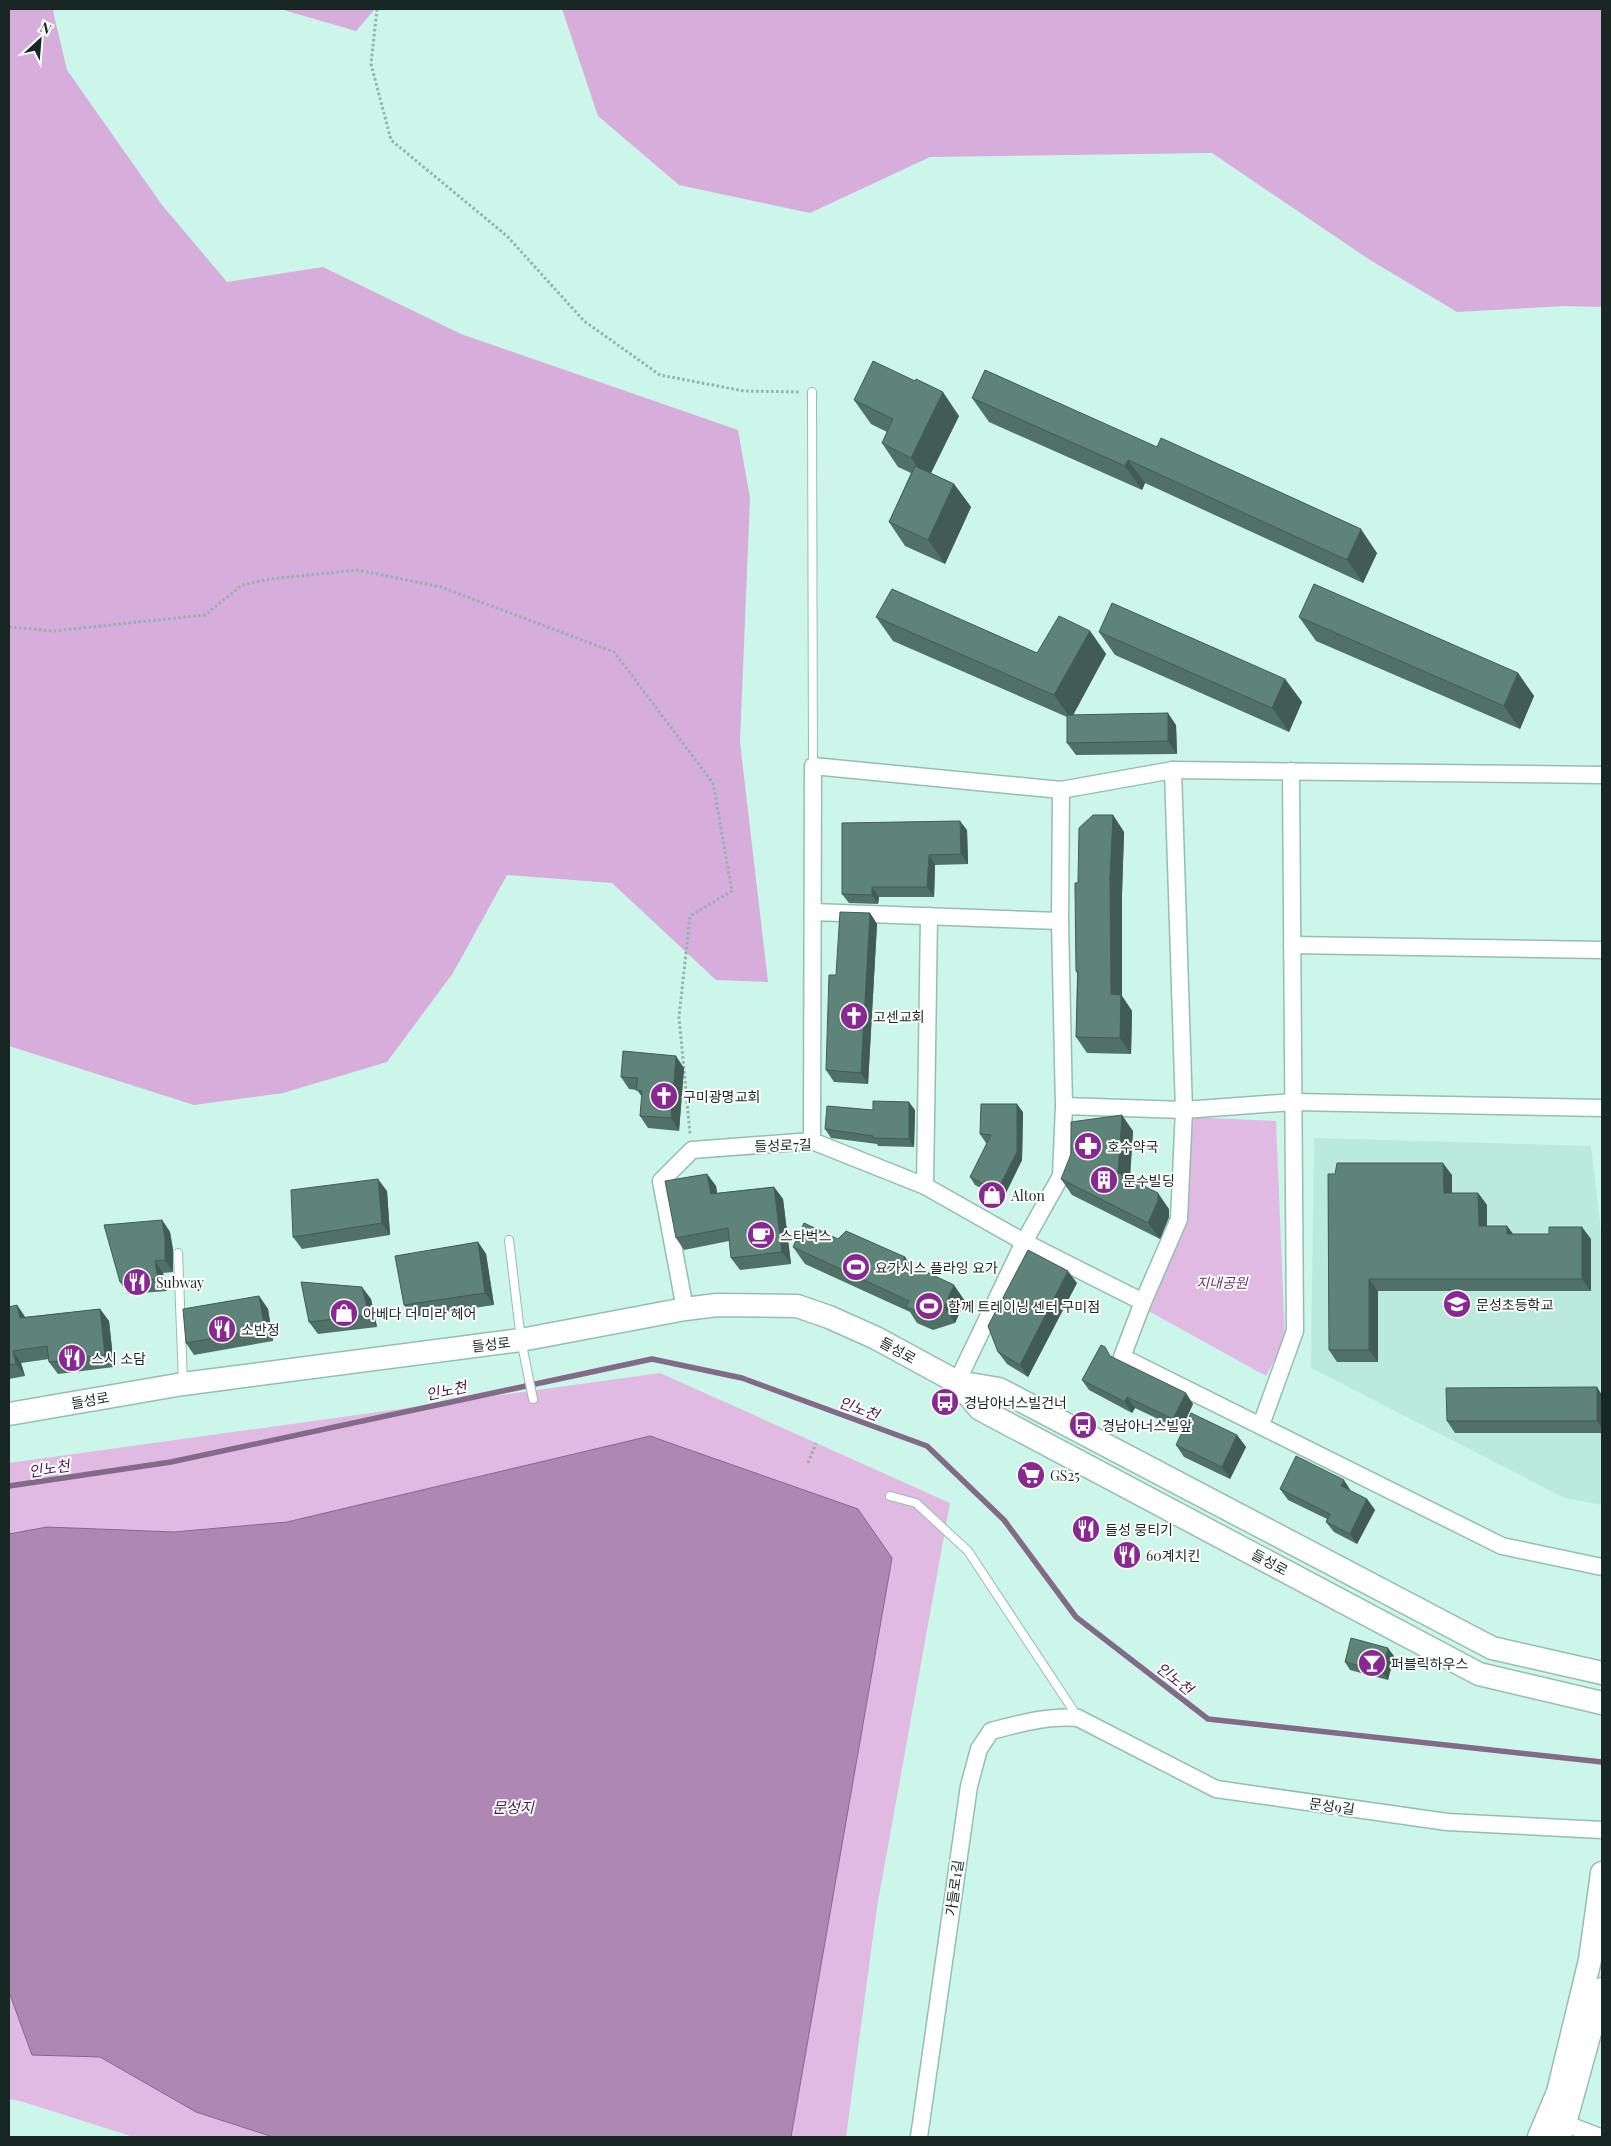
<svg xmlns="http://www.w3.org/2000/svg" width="1611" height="2146" font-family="'Playfair Display','Noto Sans KR',serif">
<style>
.built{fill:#b9eadc}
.green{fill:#e0bae3}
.forest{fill:#d7addb}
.water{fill:#af87b3;stroke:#826a88}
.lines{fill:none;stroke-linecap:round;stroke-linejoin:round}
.stream{stroke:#826a88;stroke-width:5.5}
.lane-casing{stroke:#96bdb2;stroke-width:10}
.street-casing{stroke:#96bdb2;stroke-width:19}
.secondary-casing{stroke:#96bdb2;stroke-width:25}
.path{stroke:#92b3aa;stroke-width:3;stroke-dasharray:2.5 2.5;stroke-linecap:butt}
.lane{stroke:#fff;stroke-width:8}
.street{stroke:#fff;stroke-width:16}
.secondary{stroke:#fff;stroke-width:22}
.wall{fill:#517168}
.shaded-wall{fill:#425c55}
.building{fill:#5e8379;stroke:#425c55}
.labels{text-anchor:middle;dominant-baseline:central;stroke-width:4;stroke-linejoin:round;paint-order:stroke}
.poi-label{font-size:14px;fill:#182723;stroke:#fff;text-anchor:start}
.street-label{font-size:14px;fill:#182723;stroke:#fff}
.park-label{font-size:14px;font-style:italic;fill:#66336c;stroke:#fff}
.water-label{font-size:15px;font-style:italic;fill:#4d1b52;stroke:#fff}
</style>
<rect width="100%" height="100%" fill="#cdf6ea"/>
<polygon class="built" points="1314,1138 1591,1146 1602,1240 1602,1505 1565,1498 1311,1368"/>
<g class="green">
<polygon points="1186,1117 1276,1121 1285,1340 1266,1376 1143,1308 1182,1219"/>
<polygon points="660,1373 950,1503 877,1907 846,2137 134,2137 20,2101 9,2099 9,1463"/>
</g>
<g class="forest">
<polygon points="9,9 57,9 53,11 67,70 162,205 227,282 323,267 461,334 738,430 750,498 740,742 768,982 716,980 612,883 507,875 453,973 387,1062 283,1093 194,1105 9,1046"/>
<polygon points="280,9 375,9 356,31"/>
<polygon points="562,9 1602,9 1602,307 1565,306 1457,312 1370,260 1212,153 930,157 810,213 679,185 598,116"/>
</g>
<polygon class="water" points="650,1436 858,1509 892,1558 791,2137 273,2137 196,2112 100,2057 32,2055 9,1992 9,1534 47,1527 174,1532 287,1522"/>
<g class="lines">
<polyline class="stream" points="9,1486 171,1462 652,1359 742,1378 927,1446 1004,1520 1076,1617 1208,1719 1602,1762"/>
<defs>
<g id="lane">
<polyline points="812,392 813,766"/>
<polyline points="509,1240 521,1340 533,1399"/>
<polyline points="178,1253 183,1382"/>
<polyline points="890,1496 916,1503 968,1551 1077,1716"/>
</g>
<g id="street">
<polyline points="1173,770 1184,1110 1179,1219 1143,1302 1122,1357 1502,1546 1602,1567"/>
<polyline points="813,912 1060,921"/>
<polyline points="1292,945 1602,950"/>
<polyline points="1064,1106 1184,1110 1293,1102 1602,1108"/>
<polyline points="812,1141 813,766 1061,790 1173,770 1602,775"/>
<polyline points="925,1186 929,916"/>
<polyline points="685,1309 661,1181 692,1150 812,1141 925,1186 1024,1242 1143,1302"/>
<polyline points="957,1382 1024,1242 1061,1176 1064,1106 1060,921 1061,790"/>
<polyline points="1261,1425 1295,1331 1291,771"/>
<polyline points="1556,2120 1600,2137"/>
<path d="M919,2137l50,-351 10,-37 12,-18c28,-7 59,-16 87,-13l138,71 231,33 155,8"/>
</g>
<g id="secondary">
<polyline points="957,1382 980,1409 1479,1674 1602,1703"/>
<polyline points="9,1414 183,1384 521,1340 685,1309 717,1305 797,1306 829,1317 876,1338 957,1382 999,1389 1492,1648 1602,1673"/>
<polyline points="1539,2137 1558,2092 1590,1960 1602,1873"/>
<polyline points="1559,2137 1565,2123 1602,1989"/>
</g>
</defs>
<use href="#lane" class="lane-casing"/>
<use href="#street" class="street-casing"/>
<use href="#secondary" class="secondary-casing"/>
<g class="path">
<polyline points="377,9 371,64 391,140 507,236 584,321 660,375 744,391 800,392"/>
<polyline points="9,627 53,631 205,615 242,585 270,579 357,570 441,587 614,652 713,783 732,891 690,916 679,1017 690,1134"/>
<polyline points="808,1463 816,1443"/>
</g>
<use href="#lane" class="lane"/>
<use href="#street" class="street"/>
<use href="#secondary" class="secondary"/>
</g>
<g class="wall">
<polygon points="972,398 1377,553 1363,583 1145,483 1142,490 989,422"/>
<polygon points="854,400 959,416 931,473 954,484 971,507 945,564 905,546 889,522 911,473 898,467 882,443 887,432 871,424"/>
<polygon points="876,617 1037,653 1090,631 1106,654 1073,715 1176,725 1177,754 1076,755 1067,743 1067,717 893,641"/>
<polygon points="1299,617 1518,673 1534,696 1520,729 1316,641"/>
<polygon points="1099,632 1285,679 1302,702 1289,732 1115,655"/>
<polygon points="1113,815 1124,832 1122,894 1122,996 1132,1011 1131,1054 1087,1053 1076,1037 1077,973 1076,971 1078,883"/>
<polygon points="967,830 968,864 935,865 934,897 879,897 878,904 849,903 842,894"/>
<polygon points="870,913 877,924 868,1084 834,1082 826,1070 836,975"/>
<polygon points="684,1068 679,1131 648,1128 640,1116 642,1097 637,1090 629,1089 621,1077"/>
<polygon points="873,1110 915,1110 914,1147 878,1146 877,1144 831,1138 825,1129"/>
<polygon points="1023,1112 1022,1160 1003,1199 975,1185 970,1177 987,1143 986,1143 980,1134"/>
<polygon points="1133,1131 1130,1179 1169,1209 1169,1217 1160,1239 1072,1195 1061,1179"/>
<polygon points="707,1174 716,1186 717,1193 774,1187 783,1199 791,1264 740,1270 731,1258 729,1241 684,1250 676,1238"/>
<polygon points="1328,1174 1452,1175 1452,1193 1478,1193 1487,1205 1487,1226 1507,1226 1513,1234 1591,1239 1591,1291 1378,1291 1378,1362 1337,1362 1329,1350"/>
<polygon points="387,1191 390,1235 302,1249 293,1237"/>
<polygon points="162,1220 170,1232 173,1250 173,1272 163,1273 167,1291 128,1294 120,1282"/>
<polygon points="838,1239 905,1257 909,1264 965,1301 955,1323 933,1330 917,1323 910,1312 805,1264 793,1247"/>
<polygon points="478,1242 486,1254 494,1305 412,1317 404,1305"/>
<polygon points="1077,1283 1028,1377 1007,1364 998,1352"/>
<polygon points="259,1296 268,1309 273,1341 194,1355 186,1343"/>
<polygon points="371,1299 377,1327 318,1334 309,1322"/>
<polygon points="17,1305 25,1317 100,1309 109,1321 114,1367 58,1374 49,1362 49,1359 21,1363 25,1376 9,1379 9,1307"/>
<polygon points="1111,1356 1193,1404 1181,1430 1135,1408 1132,1413 1089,1390 1082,1380"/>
<polygon points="1602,1395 1602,1433 1455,1433 1447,1421"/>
<polygon points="1237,1435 1246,1447 1230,1479 1184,1457 1176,1445"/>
<polygon points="1280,1489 1351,1491 1367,1499 1375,1510 1357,1544 1334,1532 1326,1522 1327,1519 1288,1500"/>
<polygon points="1394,1656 1388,1680 1350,1670 1345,1662"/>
</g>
<g class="shaded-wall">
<polygon points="943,392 959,416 927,481 911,458"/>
<polygon points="1128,460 1145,483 1142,490 1125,466"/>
<polygon points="954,484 971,507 945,564 928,540"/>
<polygon points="1361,529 1377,553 1363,583 1347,560"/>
<polygon points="1090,631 1106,654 1071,719 1054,695"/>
<polygon points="1518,673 1534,696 1520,729 1504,706"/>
<polygon points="1285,679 1302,702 1289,732 1272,708"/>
<polygon points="1168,713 1176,725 1177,754 1168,741"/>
<polygon points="1113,815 1124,832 1122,894 1122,996 1132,1011 1131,1054 1120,1038 1111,994 1110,878"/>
<polygon points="960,821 967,830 968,864 961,854"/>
<polygon points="929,855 935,865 934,897 927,887"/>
<polygon points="872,887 879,897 878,904 872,895"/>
<polygon points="870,913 877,924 868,1084 861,1073"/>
<polygon points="676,1056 684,1068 679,1131 671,1118"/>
<polygon points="909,1102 915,1110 914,1147 909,1139"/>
<polygon points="1017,1104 1023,1112 1022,1160 1003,1199 997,1191"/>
<polygon points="1122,1115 1133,1131 1129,1189 1118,1173"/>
<polygon points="1443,1163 1452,1175 1452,1205 1444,1193"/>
<polygon points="707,1174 716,1186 719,1206 711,1194"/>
<polygon points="378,1179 387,1191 390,1235 382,1223"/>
<polygon points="774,1187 783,1199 791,1264 782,1252"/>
<polygon points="1158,1193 1169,1209 1169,1217 1160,1239 1148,1223"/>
<polygon points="1478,1193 1487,1205 1487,1238 1479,1226"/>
<polygon points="162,1220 170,1232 173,1250 173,1272 165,1260"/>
<polygon points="1507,1226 1516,1238 1507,1234"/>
<polygon points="1582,1227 1591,1239 1591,1291 1582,1279"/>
<polygon points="478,1242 486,1254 494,1305 485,1293"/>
<polygon points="905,1257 916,1273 903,1261"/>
<polygon points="155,1261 163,1273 167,1291 158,1279"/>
<polygon points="1068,1271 1077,1283 1028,1377 1020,1365"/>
<polygon points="1369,1279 1378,1291 1378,1362 1369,1350"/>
<polygon points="954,1285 965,1301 955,1323 944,1307"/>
<polygon points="362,1287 371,1299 377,1327 369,1315"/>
<polygon points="259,1296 268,1309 273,1341 265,1329"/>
<polygon points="17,1305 25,1317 20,1318"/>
<polygon points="100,1309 109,1321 114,1367 105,1355"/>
<polygon points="13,1351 21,1363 25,1376 16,1364"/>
<polygon points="1597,1387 1602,1395 1602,1428 1597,1421"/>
<polygon points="1186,1393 1193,1404 1181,1430 1173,1419"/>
<polygon points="1127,1397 1135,1408 1132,1413 1125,1402"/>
<polygon points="1237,1435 1246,1447 1230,1479 1222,1467"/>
<polygon points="1344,1480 1351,1491 1341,1486"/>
<polygon points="1367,1499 1375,1510 1357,1544 1350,1534"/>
<polygon points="1388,1648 1394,1656 1388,1680 1382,1672"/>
</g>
<g class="building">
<polygon points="873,361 915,381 916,379 943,392 911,458 882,443 893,419 854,400"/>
<polygon points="985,370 1157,447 1161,438 1361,529 1347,560 1128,460 1125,466 972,398"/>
<polygon points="915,466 954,484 928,540 889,522"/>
<polygon points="1314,584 1518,673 1504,706 1299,617"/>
<polygon points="892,589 1037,653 1059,616 1090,631 1054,695 876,617"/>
<polygon points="1112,603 1285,679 1272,708 1099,632"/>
<polygon points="1168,713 1168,741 1067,743 1067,715"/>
<polygon points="1093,815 1113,815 1110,878 1111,994 1121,995 1120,1038 1076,1037 1078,971 1076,971 1075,883 1078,883 1079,828"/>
<polygon points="960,821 961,854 929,855 927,887 872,887 872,895 842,894 842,823"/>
<polygon points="840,912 870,913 861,1073 826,1070 829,975 836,975"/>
<polygon points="623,1051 676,1056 671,1118 640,1116 642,1091 636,1090 638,1078 621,1077"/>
<polygon points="873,1101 909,1102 909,1139 873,1138 873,1136 825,1129 827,1106 873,1110"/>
<polygon points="981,1104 1017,1104 1017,1152 997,1191 970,1177 991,1135 980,1134"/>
<polygon points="1122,1115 1118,1173 1158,1193 1158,1201 1148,1223 1061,1179 1071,1154 1071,1122"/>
<polygon points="1337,1163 1443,1163 1444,1193 1478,1193 1479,1226 1507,1226 1507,1234 1549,1234 1549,1227 1582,1227 1582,1279 1369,1279 1369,1350 1329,1350 1328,1174 1335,1174"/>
<polygon points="707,1174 711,1194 774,1187 782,1252 731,1258 728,1228 676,1238 665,1181"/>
<polygon points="378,1179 382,1223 293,1237 291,1190"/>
<polygon points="162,1220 165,1238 165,1260 155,1261 158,1279 120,1282 104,1225"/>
<polygon points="804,1223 838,1239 846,1231 905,1257 903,1261 954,1285 944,1307 922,1314 906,1307 909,1301 793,1247"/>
<polygon points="478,1242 485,1293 404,1305 395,1256"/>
<polygon points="1028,1250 1068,1271 1020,1365 998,1352 988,1326"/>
<polygon points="301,1282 362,1287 369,1315 309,1322"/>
<polygon points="259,1296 265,1329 186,1343 183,1309"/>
<polygon points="17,1305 20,1318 100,1309 105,1355 49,1362 47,1346 13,1351 16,1364 9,1365 9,1307"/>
<polygon points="1101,1345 1105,1347 1110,1356 1186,1393 1173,1419 1127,1397 1125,1402 1082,1380"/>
<polygon points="1597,1387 1597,1421 1447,1421 1446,1388"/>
<polygon points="1191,1413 1237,1435 1222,1467 1176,1445"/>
<polygon points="1296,1456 1344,1480 1341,1486 1367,1499 1350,1534 1326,1522 1330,1514 1280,1489"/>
<polygon points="1351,1638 1388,1648 1382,1672 1345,1662"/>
</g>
<defs>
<symbol id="church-disc" viewBox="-11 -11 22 22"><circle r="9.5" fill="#882993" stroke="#fff"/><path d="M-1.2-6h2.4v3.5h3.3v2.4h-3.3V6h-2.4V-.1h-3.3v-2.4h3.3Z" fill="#fff"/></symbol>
<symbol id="pharmacy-disc" viewBox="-11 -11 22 22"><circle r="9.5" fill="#882993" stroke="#fff"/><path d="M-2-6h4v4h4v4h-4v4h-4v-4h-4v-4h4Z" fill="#fff"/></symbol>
<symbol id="building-disc" viewBox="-11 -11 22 22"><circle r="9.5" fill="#882993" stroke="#fff"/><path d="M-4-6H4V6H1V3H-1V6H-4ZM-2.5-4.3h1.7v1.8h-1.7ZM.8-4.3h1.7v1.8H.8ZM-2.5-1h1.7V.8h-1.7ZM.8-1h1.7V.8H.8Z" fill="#fff"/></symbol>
<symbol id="shop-disc" viewBox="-11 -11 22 22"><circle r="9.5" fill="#882993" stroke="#fff"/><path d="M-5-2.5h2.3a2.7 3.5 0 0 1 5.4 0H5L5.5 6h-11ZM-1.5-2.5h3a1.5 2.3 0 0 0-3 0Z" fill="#fff"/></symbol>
<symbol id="cafe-disc" viewBox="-11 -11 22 22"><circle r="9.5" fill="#882993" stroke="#fff"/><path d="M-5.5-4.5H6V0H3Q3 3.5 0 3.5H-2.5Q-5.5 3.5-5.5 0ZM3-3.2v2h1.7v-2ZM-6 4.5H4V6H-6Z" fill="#fff"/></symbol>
<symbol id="stadium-disc" viewBox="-11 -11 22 22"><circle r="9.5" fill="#882993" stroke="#fff"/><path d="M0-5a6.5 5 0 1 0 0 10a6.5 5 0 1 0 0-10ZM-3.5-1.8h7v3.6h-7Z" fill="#fff"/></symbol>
<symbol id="restaurant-disc" viewBox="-11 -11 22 22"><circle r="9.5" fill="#882993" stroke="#fff"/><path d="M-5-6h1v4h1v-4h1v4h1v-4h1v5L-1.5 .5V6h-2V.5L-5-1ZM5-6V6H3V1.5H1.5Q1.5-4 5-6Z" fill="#fff"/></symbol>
<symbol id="school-disc" viewBox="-11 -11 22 22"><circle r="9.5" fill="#882993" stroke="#fff"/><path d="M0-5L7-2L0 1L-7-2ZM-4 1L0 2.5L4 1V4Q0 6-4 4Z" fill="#fff"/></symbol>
<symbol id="bus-disc" viewBox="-11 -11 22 22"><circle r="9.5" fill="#882993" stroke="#fff"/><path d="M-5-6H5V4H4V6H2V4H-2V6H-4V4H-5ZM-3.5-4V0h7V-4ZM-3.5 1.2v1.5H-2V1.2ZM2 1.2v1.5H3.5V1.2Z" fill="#fff"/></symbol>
<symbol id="supermarket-disc" viewBox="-11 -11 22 22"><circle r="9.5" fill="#882993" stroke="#fff"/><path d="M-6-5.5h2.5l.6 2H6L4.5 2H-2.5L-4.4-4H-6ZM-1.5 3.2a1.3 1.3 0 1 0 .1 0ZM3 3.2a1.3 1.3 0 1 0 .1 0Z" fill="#fff"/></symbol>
<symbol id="bar-disc" viewBox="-11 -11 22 22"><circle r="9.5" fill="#882993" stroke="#fff"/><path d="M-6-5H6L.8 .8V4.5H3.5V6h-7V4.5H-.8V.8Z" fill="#fff"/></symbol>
</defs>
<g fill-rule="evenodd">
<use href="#church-disc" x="838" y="1000" width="32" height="32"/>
<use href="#church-disc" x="648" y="1080" width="32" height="32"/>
<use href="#pharmacy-disc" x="1072" y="1130" width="32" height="32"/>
<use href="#building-disc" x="1088" y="1164" width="32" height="32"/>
<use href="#shop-disc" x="976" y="1179" width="32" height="32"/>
<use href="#cafe-disc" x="745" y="1219" width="32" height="32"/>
<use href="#stadium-disc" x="840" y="1251" width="32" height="32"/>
<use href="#restaurant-disc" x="121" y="1266" width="32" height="32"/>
<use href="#school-disc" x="1441" y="1288" width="32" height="32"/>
<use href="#stadium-disc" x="913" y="1290" width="32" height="32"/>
<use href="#shop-disc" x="328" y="1297" width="32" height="32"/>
<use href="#restaurant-disc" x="206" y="1313" width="32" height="32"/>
<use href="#restaurant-disc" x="56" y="1342" width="32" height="32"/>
<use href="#bus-disc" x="929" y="1386" width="32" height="32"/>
<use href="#bus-disc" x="1067" y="1409" width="32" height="32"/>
<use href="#supermarket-disc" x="1015" y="1459" width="32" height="32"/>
<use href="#restaurant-disc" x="1070" y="1513" width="32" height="32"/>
<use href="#restaurant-disc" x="1111" y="1539" width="32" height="32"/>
<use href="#bar-disc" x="1356" y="1647" width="32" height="32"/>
</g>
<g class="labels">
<g class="poi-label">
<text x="873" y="1016">고센교회</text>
<text x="683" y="1096">구미광명교회</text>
<text x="1107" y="1146">호수약국</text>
<text x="1123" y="1180">문수빌딩</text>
<text x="1011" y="1195">Alton</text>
<text x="780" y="1235">스타벅스</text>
<text x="875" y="1267">요가시스 플라잉 요가</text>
<text x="156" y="1282">Subway</text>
<text x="1476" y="1304">문성초등학교</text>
<text x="948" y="1306">함께 트레이닝 센터 구미점</text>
<text x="363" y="1313">아베다 더 미라 헤어</text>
<text x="241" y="1329">소반정</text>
<text x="91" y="1358">스시 소담</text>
<text x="964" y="1402">경남아너스빌건너</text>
<text x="1102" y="1425">경남아너스빌앞</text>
<text x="1050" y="1475">GS25</text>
<text x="1105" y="1529">들성 뭉티기</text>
<text x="1146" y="1555">60계치킨</text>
<text x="1391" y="1663">퍼블릭하우스</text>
</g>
<g class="street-label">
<text transform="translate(783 1145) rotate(-2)">들성로7길</text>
<text transform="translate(491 1344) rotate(-7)">들성로</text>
<text transform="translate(898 1350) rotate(29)">들성로</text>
<text transform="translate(90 1400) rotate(-10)">들성로</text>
<text transform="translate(1270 1562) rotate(28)">들성로</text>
<text transform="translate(1332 1806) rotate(8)">문성9길</text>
<text transform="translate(954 1888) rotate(-82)">가들로1길</text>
</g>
<g class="park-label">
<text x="1222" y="1282">지내공원</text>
</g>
<g class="water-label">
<text transform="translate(446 1390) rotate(-12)">인노천</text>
<text transform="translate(859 1408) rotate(20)">인노천</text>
<text transform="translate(49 1468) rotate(-9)">인노천</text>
<text transform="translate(1175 1678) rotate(38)">인노천</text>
<text x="513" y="1807">문성지</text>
</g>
</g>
<rect width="1611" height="2146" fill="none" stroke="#182723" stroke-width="20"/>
<g transform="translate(40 40) rotate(26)" stroke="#ffffff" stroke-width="4" paint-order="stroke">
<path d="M0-4L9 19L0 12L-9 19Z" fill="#182723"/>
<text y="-8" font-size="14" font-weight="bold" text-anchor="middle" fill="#182723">N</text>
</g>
</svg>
